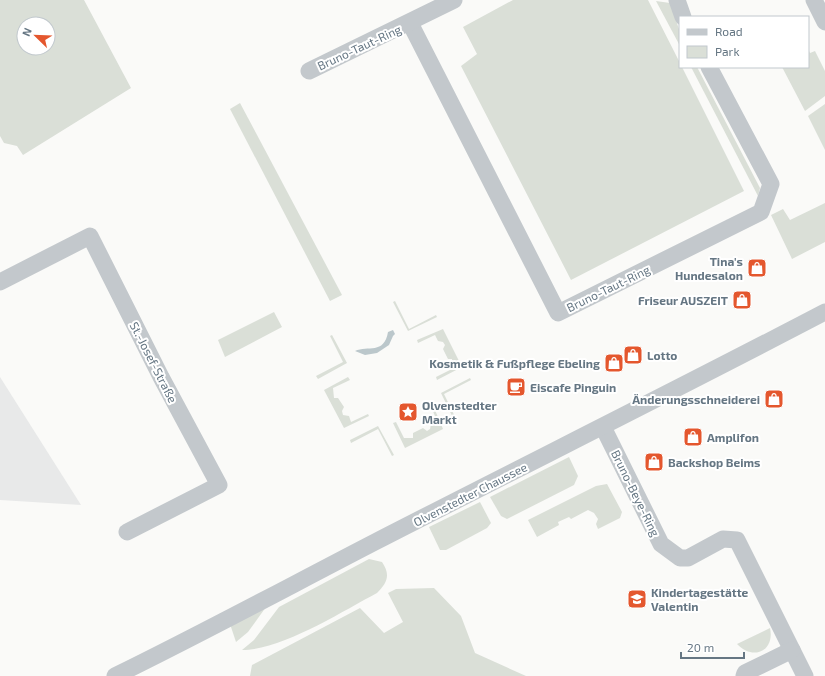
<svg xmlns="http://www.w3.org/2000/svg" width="825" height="676" font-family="'Exo 2',sans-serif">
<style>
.built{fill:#e8e9e9}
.green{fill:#dadfd7;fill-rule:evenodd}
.water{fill:#bbc7cb}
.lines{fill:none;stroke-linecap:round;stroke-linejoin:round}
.street{stroke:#c3c8cc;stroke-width:17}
.labels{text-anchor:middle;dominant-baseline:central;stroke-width:4;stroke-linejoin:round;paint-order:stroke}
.street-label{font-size:12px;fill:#657683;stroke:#fff}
.poi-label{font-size:12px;font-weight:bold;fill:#657683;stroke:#fff;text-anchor:start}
</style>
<rect width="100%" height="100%" fill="#fafaf8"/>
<polygon class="built" points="0,377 81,505 0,500"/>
<g class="green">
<path d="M0,0h84l47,88 -108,67 -6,-9 -13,-3 -4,-7zM24,24h24v24h-24z"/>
<polygon points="513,0 648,0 680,63 680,67 682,67 744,191 571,280 461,66 477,54 463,27"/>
<polygon points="656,1 670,3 680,32 680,46"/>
<polygon points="808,49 810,53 815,51 825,71 825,96 805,111 782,67 808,67"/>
<polygon points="691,67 697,67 760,188 758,196"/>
<polygon points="240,103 342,295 330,301 230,109"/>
<polygon points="825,104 825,150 808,116"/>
<polygon points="825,203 825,242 792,259 771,215 783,209 790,220"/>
<polygon points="395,301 409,329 436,315 437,317 408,331 393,302"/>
<polygon points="274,312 282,327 225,357 218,340"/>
<polygon points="443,329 462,367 437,380 436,377 452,369 452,359 448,359 443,349 445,345 443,342 438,341 435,335 418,343 417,340"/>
<polygon points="332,335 347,363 318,379 316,376 343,362 330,336"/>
<polygon points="348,377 350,380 333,388 334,398 338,398 344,407 342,411 343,415 349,416 351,422 368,414 369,416 344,428 324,390"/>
<polygon points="470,378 471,380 444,394 457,421 455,422 441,393"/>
<polygon points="432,403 443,429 405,448 393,423 396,422 404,438 413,438 413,433 423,428 427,431 430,429 431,424 437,421 430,404"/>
<polygon points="378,426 394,455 392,456 378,429 351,443 350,440"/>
<polygon points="569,457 578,476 574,485 507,519 501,516 490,497"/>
<polygon points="607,484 622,512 620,518 598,529 596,524 598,519 594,513 588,510 571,519 569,517 558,522 559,525 537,537 528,520 596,486"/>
<polygon points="480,502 491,523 487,528 446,550 440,550 429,527"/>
<path d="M369,559l13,3c9,13 5,21 -5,31 -36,19 -95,57 -135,57l12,-10 25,-33z"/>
<polygon points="434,588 461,616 475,653 526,676 250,676 252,665 360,608 384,633 403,622 388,593 396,589"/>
<polygon points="266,607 248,632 236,642 230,624"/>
<path d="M770,628c5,23 -17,33 -33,16z"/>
</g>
<path class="water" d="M393,330l2,4 -2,2 -4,9 -12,8 -12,2 -10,-4c13,-6 29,4 33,-19z"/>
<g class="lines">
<g class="street">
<polyline points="677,0 683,17"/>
<polyline points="814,0 825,22"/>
<polyline points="410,23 558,313 761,212 771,184 709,67"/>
<polyline points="309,71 454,0"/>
<polyline points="0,282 90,236 161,377 219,485 127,532"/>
<polyline points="603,427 661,544 680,558 688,558 723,539 737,540 805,676"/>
<path d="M115,676c88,-43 173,-89 260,-134 150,-77 301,-152 450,-230"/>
<polyline points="744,676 745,673 792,650"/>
</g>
</g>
<defs>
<symbol id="shop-square" viewBox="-11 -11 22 22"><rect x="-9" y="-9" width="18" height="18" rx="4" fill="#e4572e" stroke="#fff"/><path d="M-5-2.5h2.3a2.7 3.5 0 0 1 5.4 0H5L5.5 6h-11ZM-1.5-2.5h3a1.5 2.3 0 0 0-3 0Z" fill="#fff"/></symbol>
<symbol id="cafe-square" viewBox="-11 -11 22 22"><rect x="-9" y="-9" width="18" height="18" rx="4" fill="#e4572e" stroke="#fff"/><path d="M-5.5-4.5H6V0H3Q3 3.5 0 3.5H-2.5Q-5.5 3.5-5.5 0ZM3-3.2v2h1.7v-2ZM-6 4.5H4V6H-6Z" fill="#fff"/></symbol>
<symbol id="sight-square" viewBox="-11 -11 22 22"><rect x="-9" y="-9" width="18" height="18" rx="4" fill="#e4572e" stroke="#fff"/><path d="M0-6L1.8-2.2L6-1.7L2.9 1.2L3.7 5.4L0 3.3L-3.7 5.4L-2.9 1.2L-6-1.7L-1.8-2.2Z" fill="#fff"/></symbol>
<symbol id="school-square" viewBox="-11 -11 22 22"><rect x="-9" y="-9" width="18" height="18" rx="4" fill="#e4572e" stroke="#fff"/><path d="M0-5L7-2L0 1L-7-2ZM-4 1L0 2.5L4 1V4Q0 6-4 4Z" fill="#fff"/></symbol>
</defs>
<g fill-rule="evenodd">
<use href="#shop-square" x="746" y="257" width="22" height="22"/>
<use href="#shop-square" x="731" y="289" width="22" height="22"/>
<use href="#shop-square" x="622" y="344" width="22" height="22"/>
<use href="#shop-square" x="603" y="352" width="22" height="22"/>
<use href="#cafe-square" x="505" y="376" width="22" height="22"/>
<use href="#shop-square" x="763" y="388" width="22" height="22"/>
<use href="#sight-square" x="397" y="401" width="22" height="22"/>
<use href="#shop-square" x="682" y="426" width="22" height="22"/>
<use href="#shop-square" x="643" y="451" width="22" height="22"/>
<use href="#school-square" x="626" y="588" width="22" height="22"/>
</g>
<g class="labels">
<g class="street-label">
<text transform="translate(359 47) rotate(-25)">Bruno-Taut-Ring</text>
<text transform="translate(608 288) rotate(-26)">Bruno-Taut-Ring</text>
<text transform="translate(154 362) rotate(63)">St.-Josef-Straße</text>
<text transform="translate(636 493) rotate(64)">Bruno-Beye-Ring</text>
<text transform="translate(470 494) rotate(-27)">Olvenstedter Chaussee</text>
</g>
<g class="poi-label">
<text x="743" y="261" text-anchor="end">Tina's<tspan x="743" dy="14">Hundesalon</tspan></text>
<text x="728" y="300" text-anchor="end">Friseur AUSZEIT</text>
<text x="647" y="355">Lotto</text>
<text x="600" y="363" text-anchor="end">Kosmetik &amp; Fußpflege Ebeling</text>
<text x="530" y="387">Eiscafe Pinguin</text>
<text x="760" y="399" text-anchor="end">Änderungsschneiderei</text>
<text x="422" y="405">Olvenstedter<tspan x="422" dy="14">Markt</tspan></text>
<text x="707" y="437">Amplifon</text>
<text x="668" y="462">Backshop Beims</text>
<text x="651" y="592">Kindertagestätte<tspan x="651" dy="14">Valentin</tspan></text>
</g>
</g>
<rect x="679" y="16" width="130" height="52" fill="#ffffff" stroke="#c1c8cd"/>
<rect x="687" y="29" width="20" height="6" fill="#c3c8cc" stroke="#c1c8cd"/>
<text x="715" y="36" font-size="12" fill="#657683">Road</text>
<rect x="687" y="46" width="20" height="12" fill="#dadfd7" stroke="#c1c8cd"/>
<text x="715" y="56" font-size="12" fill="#657683">Park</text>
<g transform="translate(36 36) rotate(293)"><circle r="19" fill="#ffffff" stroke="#c1c8cd"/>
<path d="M0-3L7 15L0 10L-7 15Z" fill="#e4572e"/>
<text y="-6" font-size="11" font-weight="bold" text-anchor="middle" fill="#657683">N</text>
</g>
<path d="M681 652v6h63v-6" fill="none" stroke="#657683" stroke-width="2"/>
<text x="687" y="652" font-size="12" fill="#657683" stroke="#ffffff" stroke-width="3" paint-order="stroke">20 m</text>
</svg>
